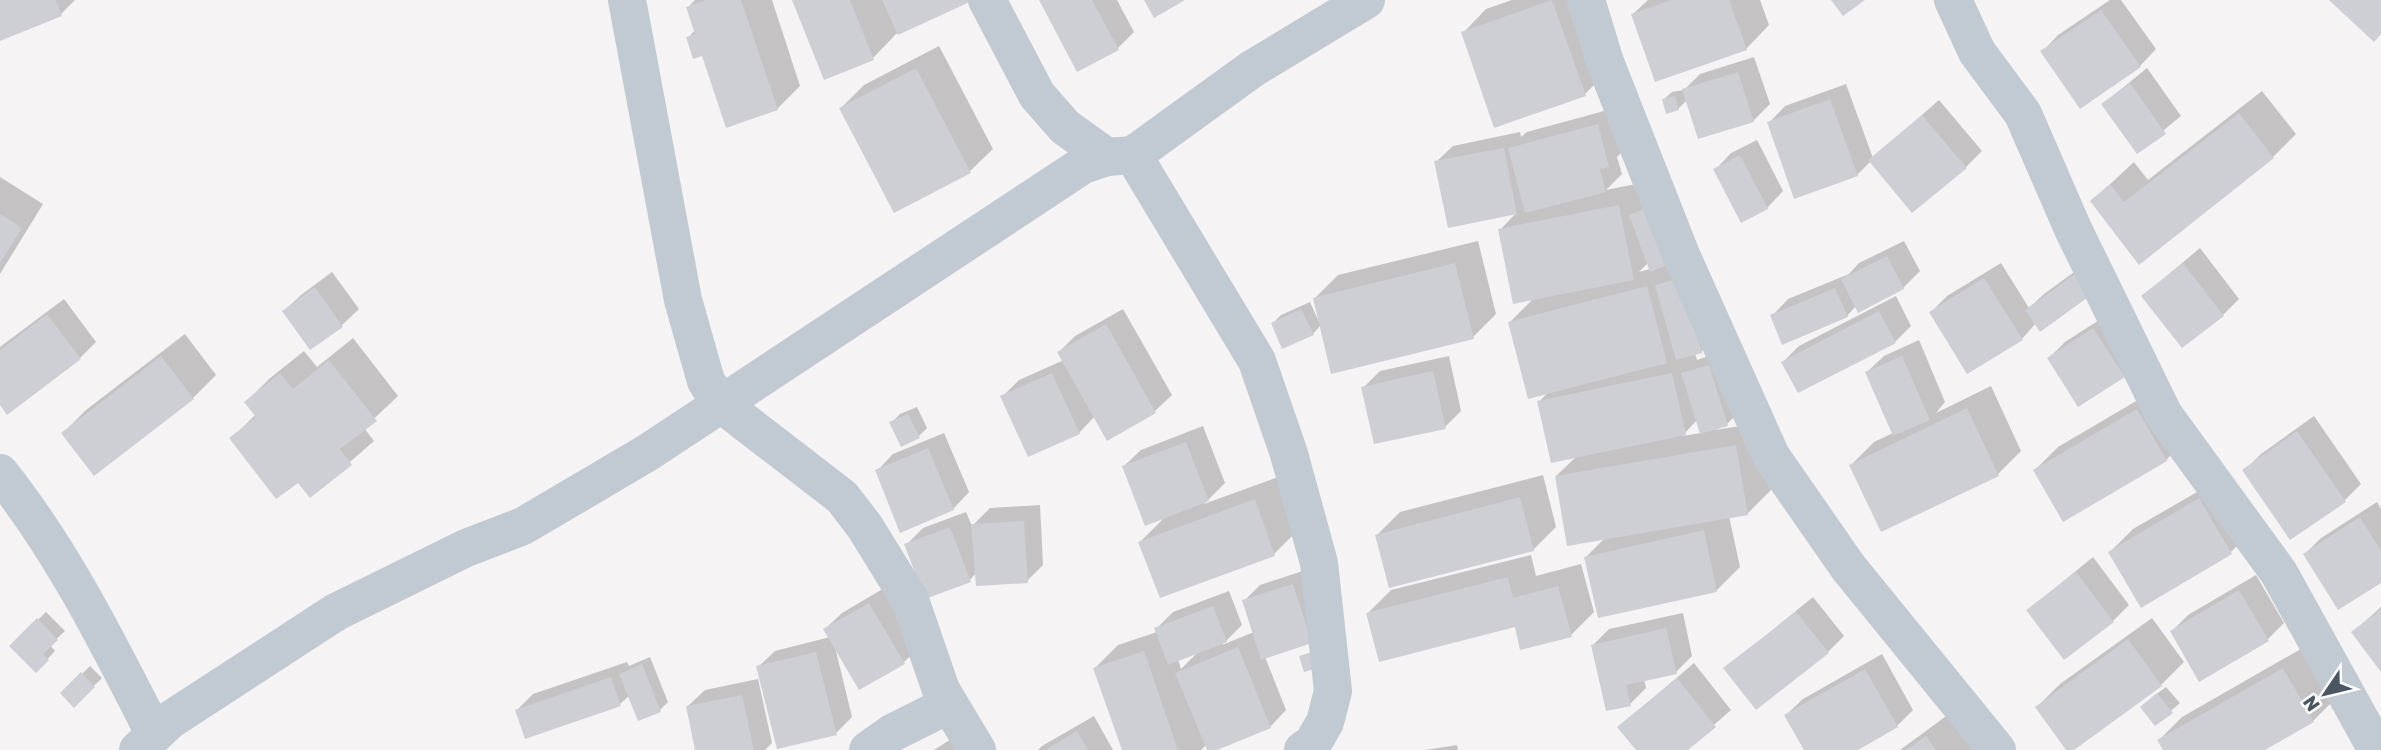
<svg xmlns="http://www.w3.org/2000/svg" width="2381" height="750" font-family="Rubik,sans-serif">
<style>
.shadow{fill:#0003;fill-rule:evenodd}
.building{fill:#cdcfd5}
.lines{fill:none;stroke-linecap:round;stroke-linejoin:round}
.minor{stroke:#c1cad2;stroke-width:38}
</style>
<rect width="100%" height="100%" fill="#f5f3f3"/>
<g class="shadow">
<polygon points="0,0 75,0 61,14 0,39"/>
<polygon points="695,0 772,0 800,86 777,109 703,54 688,38 695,30 688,7"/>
<polygon points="794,0 970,0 896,34 873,58 825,78"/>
<polygon points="1041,0 1117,0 1134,32 1118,48"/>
<polygon points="1512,0 1583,0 1608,71 1585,94 1463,33 1486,9"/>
<polygon points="1648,0 1760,0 1769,25 1746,49 1633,14"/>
<polygon points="2110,0 2121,0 2156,49 2140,66 2042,52 2058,35"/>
<polygon points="939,46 993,149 969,172 841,108 864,85"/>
<polygon points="1754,57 1770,104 1753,121 1687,100 1678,109 1663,100 1672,92 1684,90 1700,74"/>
<polygon points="2147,68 2181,116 2137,152 2103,104"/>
<polygon points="1846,84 1873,158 1939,100 1982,151 1966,167 1871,161 1857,175 1769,123 1785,106"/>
<polygon points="2262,91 2296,134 2273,157 2139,262 2092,201 2134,162 2148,180"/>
<path d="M1615,108l10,41 -8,8 5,17 -16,16 35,-7 77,152 -17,17 -6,2 2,6 28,-10 18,58 -16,16 -12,6 44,-7 12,67 -23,23 -19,3 11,51 -23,23 -131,-33 19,-19 -49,-62 21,-20 -38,-54 10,-11 -39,-69 24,-24 -34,-68 17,-18 -68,14 -13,-64 17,-16 67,-14 1,5 6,-5zM1648,263l2,6 -11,3zM1697,420l4,13 -19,3z"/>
<polygon points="1757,140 1783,191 1767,208 1715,170 1731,153"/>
<polygon points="0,177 43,204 0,274"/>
<polygon points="1478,241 1496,314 1473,337 1321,325 1313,334 1273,323 1281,315 1310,302 1319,322 1315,298 1338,275"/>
<polygon points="1904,241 1920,271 1903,288 1856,306 1847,316 1772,316 1788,299 1849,274 1859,263"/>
<polygon points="2200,248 2239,299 2223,315 2143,296"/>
<polygon points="2092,259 2022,339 1931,312 1947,296 2001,263 2029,308 2044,294"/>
<polygon points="332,272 359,309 342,325 310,348 284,311 301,295"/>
<polygon points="1896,296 1911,326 1895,342 1783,362 1799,346"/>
<polygon points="64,299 96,342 80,358 0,402 0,347"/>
<polygon points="1123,309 1172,395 1155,411 1108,438 1095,416 1079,433 1003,396 1019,380 1064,360 1059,352 1075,336"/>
<polygon points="2110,313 2124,376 2049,358 2065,342"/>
<polygon points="185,334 216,375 193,398 63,433 86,410"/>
<polygon points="353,338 398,396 364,428 374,441 311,496 298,480 231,439 256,414 246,402 269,379 304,351 317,367"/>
<polygon points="1919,340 1945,402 1936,413 1991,386 2021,451 1998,474 1882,530 1851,465 1874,442 1893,433 1867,372 1884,356"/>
<polygon points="1449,356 1461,411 1445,427 1363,388 1380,371"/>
<polygon points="2160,387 2189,437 2166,460 2035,470 2058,447"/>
<polygon points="917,407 927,428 919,436 891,423 900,414"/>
<polygon points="2314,416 2361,484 2345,500 2245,470 2261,454"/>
<polygon points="1203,426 1225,483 1204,504 1278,477 1297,531 1274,554 1161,596 1140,542 1167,515 1124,466 1141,450"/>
<polygon points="944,433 969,492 953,509 877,471 893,454"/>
<polygon points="1543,475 1556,527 1533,550 1377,535 1400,512"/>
<polygon points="2223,477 2254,529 2231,552 2142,605 2110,552 2133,529"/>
<polygon points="2377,502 2381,509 2381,581 2305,554 2321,538"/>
<polygon points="1040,505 1043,565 1027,581 976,573 970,580 906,545 923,528 966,512 972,526 990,508"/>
<polygon points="1531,555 1536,576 1581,564 1594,612 1571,635 1516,625 1368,613 1391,590"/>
<polygon points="2093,557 2129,605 2113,621 2028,610"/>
<path d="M1309,569l19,56 -63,32 21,53 -16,17 -57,23h-4l-2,-6 -6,6h-77l-29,-82 23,-23 39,-13 -1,-3 17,-17 56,-21 13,34 -20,20 32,-13 -10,-31 16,-16zM1199,651l-18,18 -3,-10z"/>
<polygon points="2256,575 2284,623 2268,639 2172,631 2188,615"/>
<polygon points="886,587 921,646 904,662 860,687 835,647 852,717 836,733 758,667 775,651 830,637 825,629 842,613"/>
<polygon points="1813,597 1844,636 1828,652 1726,668"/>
<polygon points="2381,607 2381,669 2353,632"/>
<polygon points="46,612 65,631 50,645 55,651 36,671 11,646"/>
<polygon points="1683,613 1692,656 1676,672 1644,679 1646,688 1630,704 1593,645 1609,629"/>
<polygon points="2152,618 2184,662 2161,685 2068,750 2037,707 2060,684"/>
<polygon points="2306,646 2336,698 2313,721 2261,750 2165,750 2159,740 2182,717"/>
<polygon points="1882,654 1913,710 1897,726 1855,750 1806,750 1786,715 1803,699"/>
<polygon points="650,657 668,702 660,710 630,695 620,704 517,710 533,694 627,662 629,666"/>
<polygon points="1694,663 1731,710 1685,750 1638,750 1619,727"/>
<polygon points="90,666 102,678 74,705 63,693"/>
<polygon points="758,679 772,743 765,750 697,750 688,706 705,690"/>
<polygon points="2166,687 2180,703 2156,724 2150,699"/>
<polygon points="1949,714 1975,750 1900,750"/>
<polygon points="1094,716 1113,750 1038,750 1042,746"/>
<polygon points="967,729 981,750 934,750"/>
<polygon points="1457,745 1458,750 1425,750"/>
</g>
<g class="building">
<polygon points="0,0 56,0 62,16 0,41"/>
<polygon points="706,0 741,0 778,110 726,128 702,56 693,59 686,37 695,34 686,7"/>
<polygon points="792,0 850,0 874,60 824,80"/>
<polygon points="882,0 974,0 898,35"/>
<polygon points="1039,0 1092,0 1119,50 1077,72"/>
<polygon points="1144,0 1185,0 1154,18"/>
<polygon points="1552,0 1586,96 1494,128 1461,32"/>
<polygon points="1671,0 1729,0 1747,50 1655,82 1631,14"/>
<polygon points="1831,0 1865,0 1843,16"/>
<polygon points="2329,0 2381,0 2381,34 2374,42"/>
<polygon points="2101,10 2141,67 2080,109 2040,51"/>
<polygon points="916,68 971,173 894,213 839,108"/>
<polygon points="1738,72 1754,122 1698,139 1682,89"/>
<polygon points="2130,83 2166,134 2137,154 2101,104"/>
<polygon points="1675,96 1679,110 1666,114 1662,99"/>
<polygon points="1830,99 1858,176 1794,199 1767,122"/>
<polygon points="2239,113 2274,158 2139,265 2090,201 2110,184 2124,202"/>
<polygon points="1922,115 1967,168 1912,213 1868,160"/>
<polygon points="1598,124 1609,167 1600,169 1606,192 1525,213 1508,148"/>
<polygon points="1504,148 1517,214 1448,228 1434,161"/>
<polygon points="1740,155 1768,209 1741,223 1713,169"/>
<polygon points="1619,205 1634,280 1513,304 1498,229"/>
<polygon points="1655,205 1675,262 1650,272 1629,215"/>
<polygon points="0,214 22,228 0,263"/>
<polygon points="1887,256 1904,289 1858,313 1841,279"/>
<polygon points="1455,263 1474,339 1331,374 1313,298"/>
<polygon points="2183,263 2224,316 2182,348 2141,296"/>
<polygon points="2075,274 2091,295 2040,332 2025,310"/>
<polygon points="1681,278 1702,353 1676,360 1655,285"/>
<polygon points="1984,278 2023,340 1967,374 1929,312"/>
<polygon points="1647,286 1667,363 1528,399 1508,322"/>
<polygon points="315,287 343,327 310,350 282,311"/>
<polygon points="1835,288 1848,317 1782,345 1770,315"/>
<polygon points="1301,309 1314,335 1282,349 1271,323"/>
<polygon points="1879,311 1896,343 1798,393 1781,362"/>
<polygon points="47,314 81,359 7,415 0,405 0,350"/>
<polygon points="1106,324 1156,413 1107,441 1057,352"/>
<polygon points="2093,328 2125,377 2078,407 2047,358"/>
<polygon points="161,356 194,399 94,476 61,433"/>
<polygon points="1902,356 1930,420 1893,436 1865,372"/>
<polygon points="329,360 377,421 340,449 352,465 310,498 298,483 276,499 229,438 256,417 244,402 280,373 293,389"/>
<polygon points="1709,365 1728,426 1700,434 1681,373"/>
<polygon points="1433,371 1446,429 1374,444 1361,387"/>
<polygon points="1052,373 1080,434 1028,457 1000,396"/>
<polygon points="1672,373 1686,435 1551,463 1537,401"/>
<polygon points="1967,408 1999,476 1881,532 1849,465"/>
<polygon points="2137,409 2167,461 2063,522 2033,470"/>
<polygon points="908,414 920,438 901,447 889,422"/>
<polygon points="2297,431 2346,502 2290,540 2242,470"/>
<polygon points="1186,442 1209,501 1145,526 1122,466"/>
<polygon points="1736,445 1748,515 1567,546 1555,476"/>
<polygon points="928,448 954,510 900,533 875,470"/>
<polygon points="1520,497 1534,551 1389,588 1375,535"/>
<polygon points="2199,498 2232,554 2141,608 2108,552"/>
<polygon points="1255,499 1275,556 1160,598 1138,542"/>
<polygon points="2360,517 2381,551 2381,583 2338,610 2303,554"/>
<polygon points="1024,521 1028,583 976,586 971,524"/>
<polygon points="950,527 971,582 925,599 904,544"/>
<polygon points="1704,530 1717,592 1598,618 1584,557"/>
<polygon points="2076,572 2114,622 2064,660 2026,610"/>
<polygon points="1508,577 1513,598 1558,586 1572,637 1520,650 1515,627 1379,662 1366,613"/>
<polygon points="1293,584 1312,643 1261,660 1242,600"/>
<polygon points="2239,590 2269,641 2199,682 2170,631"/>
<polygon points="869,603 905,664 859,690 823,629"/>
<polygon points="1213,606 1227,642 1168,665 1154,628"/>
<polygon points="2381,609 2381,672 2351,632"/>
<polygon points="1796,612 1829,653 1756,710 1723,668"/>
<polygon points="37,618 58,640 43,654 49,660 36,673 9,646"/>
<polygon points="1666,628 1677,674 1626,685 1631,706 1606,711 1591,645"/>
<polygon points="2128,639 2162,686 2074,750 2066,750 2035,707"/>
<polygon points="1238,647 1271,728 1217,750 1207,750 1175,673"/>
<polygon points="1322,649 1327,665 1304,672 1299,656"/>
<polygon points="1144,651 1178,750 1122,750 1093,668"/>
<polygon points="816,652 837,735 777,749 756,666"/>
<polygon points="642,664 661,712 638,721 619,674"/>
<polygon points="2283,668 2314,722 2265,750 2163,750 2157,740"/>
<polygon points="1865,669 1898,727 1858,750 1804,750 1784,715"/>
<polygon points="81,672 95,687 74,708 60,693"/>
<polygon points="611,677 621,706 525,739 515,710"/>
<polygon points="1677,678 1716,727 1688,750 1636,750 1617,727"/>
<polygon points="2157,693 2173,713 2155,726 2140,707"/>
<polygon points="742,695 754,750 695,750 686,706"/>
<polygon points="1077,731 1088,750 1045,750"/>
<polygon points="1926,736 1936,750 1906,750"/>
</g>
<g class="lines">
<g class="minor">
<polyline points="627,0 683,300 706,381 720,403 842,497 865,527 910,600 941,690 977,750"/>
<polyline points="987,0 1037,95 1065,127 1107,157"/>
<polyline points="1586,0 1605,62 1681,255 1771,456 1848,567 1997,750"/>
<polyline points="1953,0 1977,52 2023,114 2073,229 2164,415 2279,573 2377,750"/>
<polyline points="1133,155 1257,361 1289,454 1319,563 1333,691 1325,722 1313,743 1303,750"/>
<path d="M0,473c63,79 108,170 154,260"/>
<polyline points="138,750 170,720 336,612 466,548 523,526 647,453 1083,165 1107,157 1133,155 1252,69 1366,0"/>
<polyline points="868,750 892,733 948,705"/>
</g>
</g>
<g transform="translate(2325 694) rotate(235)" stroke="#ffffff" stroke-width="5" paint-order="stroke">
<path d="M0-5L12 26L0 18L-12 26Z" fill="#4a5661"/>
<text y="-10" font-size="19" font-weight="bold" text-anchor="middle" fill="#4a5661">N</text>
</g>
</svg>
